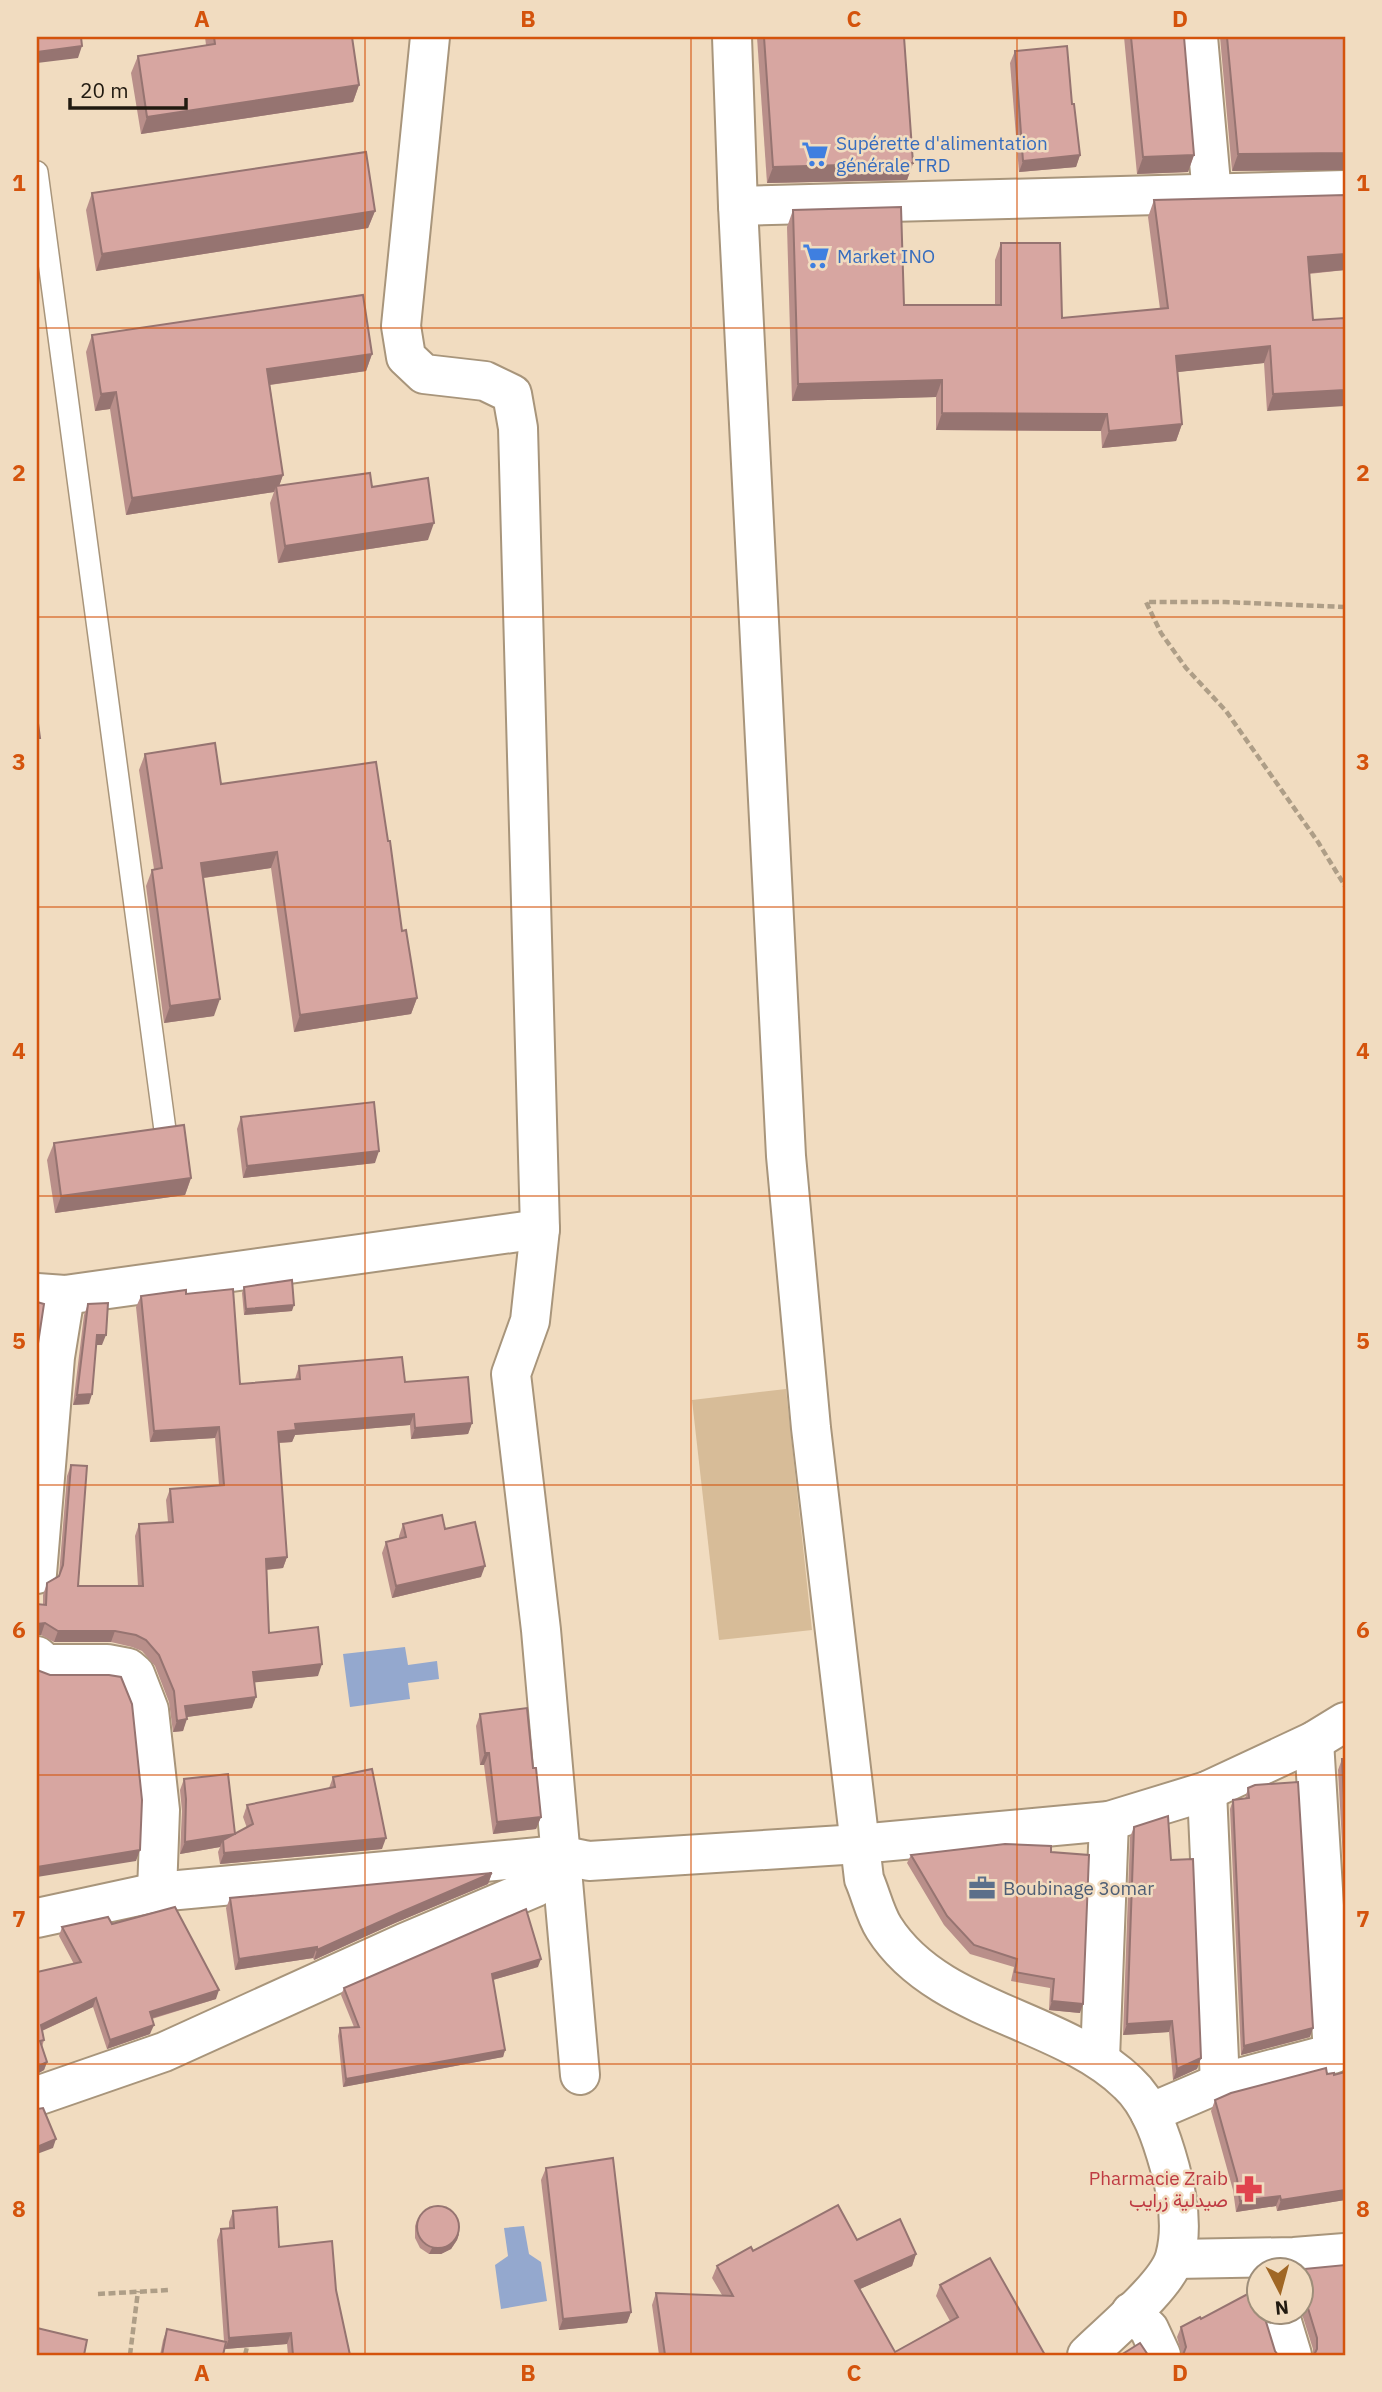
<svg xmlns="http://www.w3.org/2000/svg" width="1382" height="2392" font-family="'IBM Plex Sans',Vazirmatn,sans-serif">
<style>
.green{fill:#d7bc98}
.water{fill:#94a8ce}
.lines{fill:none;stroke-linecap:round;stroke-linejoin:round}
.service-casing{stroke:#a8957b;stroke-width:24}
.minor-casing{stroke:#a8957b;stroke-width:42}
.tertiary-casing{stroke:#a8957b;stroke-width:42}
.path{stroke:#ae9e87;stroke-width:4.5;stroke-dasharray:7 3.5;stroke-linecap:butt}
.service{stroke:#fff;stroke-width:21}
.minor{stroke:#fff;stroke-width:38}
.tertiary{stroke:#fff;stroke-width:38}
.wall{fill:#b98f8a}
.shaded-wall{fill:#967471}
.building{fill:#d7a6a1;stroke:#967471;stroke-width:2}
.grid{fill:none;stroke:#d4530c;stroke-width:2;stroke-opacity:0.55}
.labels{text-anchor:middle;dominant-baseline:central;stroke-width:5;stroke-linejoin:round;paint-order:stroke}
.shop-label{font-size:19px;fill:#366cbe;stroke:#f1dcc0;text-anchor:start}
.service-label{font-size:19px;fill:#4e5e75;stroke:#f1dcc0;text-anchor:start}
.health-label{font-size:19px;fill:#be3a42;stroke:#f1dcc0;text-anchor:end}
.neatline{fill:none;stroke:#d4530c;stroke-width:2.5}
.grid-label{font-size:23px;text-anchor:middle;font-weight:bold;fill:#d4530c}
</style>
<rect width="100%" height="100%" fill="#f1dcc0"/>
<polygon class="green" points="786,1389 812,1630 719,1640 692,1400"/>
<g class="water">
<polygon points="405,1647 408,1665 437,1661 439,1679 408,1683 410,1699 350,1707 343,1654"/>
<polygon points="524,2226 529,2254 541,2262 547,2301 501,2309 495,2265 508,2256 504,2228"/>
</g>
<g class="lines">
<defs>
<polyline id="service" points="37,172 165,1130"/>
<g id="minor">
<polyline points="430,37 401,326 406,357 424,374 485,381 512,394 518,428 540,1229 530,1321 511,1374 541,1630 580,2075"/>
<polyline points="1198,37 1212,195"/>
<polyline points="738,206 1345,190"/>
<polyline points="37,1293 65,1295 540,1229"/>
<polyline points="37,1574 55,1357 65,1295"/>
<polyline points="37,1656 46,1664 107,1664 128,1668 135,1674 149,1710 160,1810 157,1892"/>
<polyline points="1314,1741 1333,2054"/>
<polyline points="1207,1791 1220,2083"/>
<polyline points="37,1918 157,1892 560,1855 589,1861 859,1844 1109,1821 1207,1791 1314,1741 1345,1722"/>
<polyline points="1100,2059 1109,1821"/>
<polyline points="37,2096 164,2052 404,1943 536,1887 560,1855"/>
<polyline points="1150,2113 1220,2083 1345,2050"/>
<polyline points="1175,2259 1294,2257 1345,2253"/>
<polyline points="1131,2312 1149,2329 1161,2355"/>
<polyline points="1279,2312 1292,2355"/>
</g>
<path id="tertiary" d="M732,37l6,169 48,950 25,272 53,451c7,16 11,35 20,49 53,84 177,90 244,155 23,21 34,56 42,85 8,29 13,60 5,89 -8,29 -66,76 -88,98"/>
</defs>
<use href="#service" class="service-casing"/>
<use href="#minor" class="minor-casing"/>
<use href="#tertiary" class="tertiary-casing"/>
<g class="path">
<polyline points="1345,607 1225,602 1146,602 1161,633 1186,668 1226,711 1318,842 1345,886"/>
<polyline points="98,2294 169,2290"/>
<polyline points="130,2355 138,2291"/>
<polyline points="245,2355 247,2347"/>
</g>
<use href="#service" class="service"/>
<use href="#minor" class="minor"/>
<use href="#tertiary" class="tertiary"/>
</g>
<g class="wall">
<polygon points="205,37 352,37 359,85 353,102 141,134 131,73 138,56 206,45"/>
<polygon points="757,37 904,37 913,163 907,180 767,183"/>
<polygon points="1124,37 1184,37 1194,155 1188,172 1137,174"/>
<polygon points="1220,37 1345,37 1232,171"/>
<polygon points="1015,51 1072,104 1080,155 1076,167 1019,172 1010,63"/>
<polygon points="92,193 375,211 368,228 96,271 86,210"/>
<polygon points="1345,195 1345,270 1309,274 1313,320 1267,411 1264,363 1177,372 1182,424 1176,441 1102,448 1101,431 936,430 936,397 792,401 787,227 793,210 904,305 995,305 995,260 1001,243 1062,318 1160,309 1148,217 1154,200"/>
<polygon points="92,335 372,354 366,371 270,385 283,475 279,486 372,487 428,540 278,563 270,503 274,492 126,515 110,409 95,411 86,352"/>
<polygon points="145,754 221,784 402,931 417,998 411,1014 294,1032 271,868 204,878 214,1016 164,1023 146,886 152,870 154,869 139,770"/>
<polygon points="241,1117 375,1163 243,1178 237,1129"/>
<polygon points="54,1143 191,1178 185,1195 55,1213 47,1160"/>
<polygon points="244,1287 292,1311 244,1315 242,1293"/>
<polygon points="186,1294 240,1384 295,1379 299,1366 405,1382 472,1423 468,1434 411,1439 410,1425 295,1435 292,1442 279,1443 287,1557 283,1568 267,1570 269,1633 318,1676 254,1682 252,1708 186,1717 183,1731 173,1732 169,1702 155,1666 142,1651 132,1647 111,1642 54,1642 41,1635 37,1635 37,1604 43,1605 43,1595 47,1583 59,1575 67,1476 71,1465 78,1586 138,1586 135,1536 139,1524 168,1522 166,1500 170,1489 219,1485 215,1438 150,1442 136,1307 141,1296"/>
<polygon points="88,1304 102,1345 96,1345 89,1404 73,1405 84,1315"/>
<polygon points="403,1524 445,1529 481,1577 392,1598 382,1553 386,1542 399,1539 399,1536"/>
<polygon points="480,1714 533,1768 541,1817 536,1829 493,1834 484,1765 480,1765 476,1726"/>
<polygon points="1342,1759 1345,1759 1345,1895 1338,1770"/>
<polygon points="333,1777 382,1849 220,1864 218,1852 220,1847 180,1854 182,1811 180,1790 184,1779 235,1834 247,1828 243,1817 247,1805 329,1788"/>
<polygon points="1248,1788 1310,2037 1241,2055 1230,1809 1233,1800 1245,1799"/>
<polygon points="1134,1827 1171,1860 1201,2058 1197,2069 1173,2080 1169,2032 1123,2035 1130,1837"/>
<polygon points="1051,1852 1080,2013 1049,2010 1050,1988 1011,1981 1014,1967 970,1954 944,1925 907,1863 911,1855"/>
<polygon points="492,1873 488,1884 395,1923 314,1960 313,1958 235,1970 226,1908 230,1898"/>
<polygon points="112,1924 216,1999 152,2019 150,2034 107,2049 93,2007 42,2031 44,2040 42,2047 47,2062 44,2070 37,2074 37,1972 74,1964 59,1936 62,1927"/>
<polygon points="538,1967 493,1980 505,2050 503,2057 343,2087 338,2036 340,2028 354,2027 341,1995 344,1988"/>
<polygon points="1345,2072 1345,2200 1277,2211 1276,2206 1236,2212 1233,2190 1211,2111 1215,2100 1327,2074 1334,2075"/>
<polygon points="546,2168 631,2312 627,2323 559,2330 541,2180"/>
<polygon points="233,2211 336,2290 350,2355 288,2355 287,2344 225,2349 223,2355 160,2355 163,2340 167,2329 224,2341 217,2240 221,2229 229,2229 229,2222"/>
<polygon points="417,2220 459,2234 457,2240 451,2249 441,2254 429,2254 420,2248 415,2238 415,2226"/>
<polygon points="753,2251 916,2254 912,2266 860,2289 895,2352 950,2321 936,2296 940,2285 1045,2355 659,2355 652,2305 656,2293 722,2295 712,2278 717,2266"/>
<polygon points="1301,2270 1345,2355 1313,2355 1313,2349 1301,2311"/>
<polygon points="1259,2312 1275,2351 1278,2355 1182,2355 1177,2337 1181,2327 1201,2319"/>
</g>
<g class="shaded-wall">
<polygon points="82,46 78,58 37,63 37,52"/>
<polygon points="359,85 353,102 141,134 147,117"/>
<polygon points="1345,153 1345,170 1232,171 1238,154"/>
<polygon points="1080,155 1076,167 1019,172 1023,161"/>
<polygon points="1194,155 1188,172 1137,174 1143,157"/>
<polygon points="913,163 907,180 767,183 773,167"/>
<polygon points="375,211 368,228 96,271 102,254"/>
<polygon points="1345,254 1345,270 1301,274 1308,257"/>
<polygon points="1270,346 1264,363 1169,373 1176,356"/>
<polygon points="372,354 366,371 261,386 267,369"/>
<polygon points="942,380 936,397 792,401 798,384"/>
<polygon points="1345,390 1345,406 1267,411 1273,394"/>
<polygon points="116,392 110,409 95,411 101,394"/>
<polygon points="942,413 1107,414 1101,431 936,430"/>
<polygon points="1182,424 1176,441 1102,448 1109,431"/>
<polygon points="283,475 277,492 276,486 274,492 126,515 132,498"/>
<polygon points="434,523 428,540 278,563 285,546"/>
<polygon points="277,852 271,868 195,879 201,863"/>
<polygon points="417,998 411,1014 294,1032 300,1015"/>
<polygon points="220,999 214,1016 164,1023 170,1006"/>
<polygon points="379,1151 375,1163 243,1178 247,1166"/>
<polygon points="191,1178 185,1195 55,1213 61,1196"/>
<polygon points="294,1305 292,1311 244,1315 246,1309"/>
<polygon points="97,1335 106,1335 102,1345 93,1345"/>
<polygon points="92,1394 89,1404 73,1405 77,1395"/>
<polygon points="414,1414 410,1425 295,1435 292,1442 274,1443 278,1432 295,1424"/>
<polygon points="472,1423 468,1434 411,1439 415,1428"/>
<polygon points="219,1427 215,1438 150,1442 154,1431"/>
<polygon points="287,1557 283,1568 262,1570 266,1559"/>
<polygon points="485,1566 481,1577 392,1598 396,1586"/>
<polygon points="45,1623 41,1635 37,1635 37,1624"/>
<polygon points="58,1631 115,1631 111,1642 54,1642"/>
<polygon points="322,1664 318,1676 249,1683 253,1672"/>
<polygon points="256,1697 252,1708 180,1718 185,1706"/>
<polygon points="187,1719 183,1731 173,1732 177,1721"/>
<polygon points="485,1753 489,1753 484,1765 480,1765"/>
<polygon points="541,1817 536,1829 493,1834 497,1822"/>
<polygon points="235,1834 223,1840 220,1847 180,1854 185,1842"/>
<polygon points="386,1838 382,1849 220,1864 224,1853"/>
<polygon points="140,1850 136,1861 37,1877 37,1867"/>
<polygon points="492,1873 488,1884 395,1923 314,1960 317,1950 399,1913"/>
<polygon points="317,1947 313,1958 235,1970 239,1959"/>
<polygon points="541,1959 538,1967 489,1981 492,1974"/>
<polygon points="219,1990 216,1999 146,2020 150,2012"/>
<polygon points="96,1998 93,2007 37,2033 41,2025"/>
<polygon points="1052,2001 1083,2004 1080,2013 1049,2010"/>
<polygon points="1172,2021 1169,2032 1123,2035 1127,2024"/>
<polygon points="154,2025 150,2034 107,2049 110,2040"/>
<polygon points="1313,2028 1310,2037 1241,2055 1244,2046"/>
<polygon points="505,2050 503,2057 343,2087 346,2079"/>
<polygon points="1201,2058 1197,2069 1173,2080 1177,2069"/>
<polygon points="47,2062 44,2070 37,2074 37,2067"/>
<polygon points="56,2139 53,2148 37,2154 37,2147"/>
<polygon points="1345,2190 1345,2200 1277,2211 1281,2200"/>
<polygon points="1280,2196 1276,2206 1236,2212 1240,2201"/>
<polygon points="459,2234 457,2240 451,2249 441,2254 429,2254 432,2248"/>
<polygon points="916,2254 912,2266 851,2293 855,2281"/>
<polygon points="631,2312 627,2323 559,2330 563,2319"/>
<polygon points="291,2333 287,2344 225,2349 229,2338"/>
</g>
<g class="building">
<polygon points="37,37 81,37 82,46 37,52"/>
<polygon points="214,37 352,37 359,85 147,117 138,56 215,44"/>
<polygon points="764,37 904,37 913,163 773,167"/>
<polygon points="1131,37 1184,37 1194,155 1143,157"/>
<polygon points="1227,37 1345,37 1345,153 1238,154"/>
<polygon points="1067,46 1072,104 1074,104 1080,155 1023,161 1015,51"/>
<polygon points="366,152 375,211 102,254 92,193"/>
<polygon points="1345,195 1345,254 1308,257 1313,320 1345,318 1345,390 1273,394 1270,346 1176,356 1182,424 1109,431 1107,414 942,413 942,380 798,384 793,210 901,207 904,305 1001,305 1001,243 1060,243 1062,318 1168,308 1154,200"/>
<polygon points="363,295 372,354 267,369 283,475 132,498 116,392 101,394 92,335"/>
<polygon points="370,473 372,487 428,478 434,523 285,546 276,486"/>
<polygon points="37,716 40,738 37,738"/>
<polygon points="215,743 221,784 376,762 388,841 390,841 402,931 406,930 417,998 300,1015 277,852 201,863 220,999 170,1006 152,870 162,868 145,754"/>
<polygon points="374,1102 379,1151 247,1166 241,1117"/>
<polygon points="184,1125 191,1178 61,1196 54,1143"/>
<polygon points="292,1280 294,1305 246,1309 244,1287"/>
<polygon points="233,1289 240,1384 300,1379 299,1366 402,1357 405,1382 468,1377 472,1423 415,1428 414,1414 295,1424 296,1430 278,1432 287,1557 266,1559 269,1633 318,1627 322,1664 253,1672 256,1697 185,1706 187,1719 177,1721 174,1691 159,1655 146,1640 136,1635 115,1631 58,1631 45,1623 37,1624 37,1604 46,1605 47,1583 59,1576 63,1565 71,1465 87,1466 78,1586 143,1586 139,1524 173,1522 170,1489 224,1485 219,1427 154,1431 141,1296 186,1290 186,1294"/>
<polygon points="37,1302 44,1304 37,1350"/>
<polygon points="108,1303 106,1335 97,1335 92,1394 77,1395 88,1304"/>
<polygon points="442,1515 445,1529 475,1522 485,1566 396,1586 386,1542 406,1537 403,1524"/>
<polygon points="37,1670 50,1675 109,1675 121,1677 132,1704 142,1800 140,1850 37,1867"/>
<polygon points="527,1708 533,1768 536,1768 541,1817 497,1822 489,1753 485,1753 480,1714"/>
<polygon points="1342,1759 1345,1759 1345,1819"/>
<polygon points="372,1769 386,1838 224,1853 223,1840 253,1824 247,1805 335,1787 333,1777"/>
<polygon points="228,1774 235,1834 185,1842 186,1799 184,1779"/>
<polygon points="1298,1782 1313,2028 1244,2046 1233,1800 1249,1798 1248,1788 1255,1785"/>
<polygon points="1168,1816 1171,1860 1193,1859 1201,2058 1177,2069 1172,2021 1127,2024 1134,1827"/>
<polygon points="1005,1844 1051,1846 1051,1852 1089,1855 1083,2004 1052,2001 1054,1979 1015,1972 1017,1959 974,1945 947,1916 911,1855"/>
<polygon points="492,1873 399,1913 317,1950 317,1947 239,1959 230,1898"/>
<polygon points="175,1907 219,1990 150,2012 154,2025 110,2040 96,1998 41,2025 44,2040 40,2041 47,2062 37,2067 37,1972 81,1962 62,1927 108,1917 112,1924"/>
<polygon points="526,1909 541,1959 492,1974 505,2050 346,2079 340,2028 359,2027 344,1988"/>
<polygon points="1326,2068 1327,2074 1334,2073 1334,2075 1345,2072 1345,2190 1281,2200 1280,2196 1240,2201 1237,2179 1215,2100 1231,2093"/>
<polygon points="43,2108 56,2139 37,2147 37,2109"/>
<polygon points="613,2158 631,2312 563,2319 546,2168"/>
<polygon points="838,2205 857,2240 900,2219 916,2254 855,2281 895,2352 958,2317 940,2285 990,2258 1045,2355 665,2355 656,2293 733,2296 717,2266 751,2247 753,2251"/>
<circle cx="438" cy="2227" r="21"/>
<polygon points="277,2207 279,2247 332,2241 336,2290 350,2355 293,2355 291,2333 229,2338 221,2229 234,2228 233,2211"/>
<polygon points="1345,2265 1345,2355 1314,2355 1317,2349 1317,2338 1304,2295 1301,2292 1301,2270 1294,2270"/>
<polygon points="1259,2288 1259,2312 1263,2312 1275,2351 1278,2355 1183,2355 1186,2347 1181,2327 1200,2317 1201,2319"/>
<polygon points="37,2328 87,2340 84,2355 37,2355"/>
<polygon points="167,2329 226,2342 223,2355 162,2355"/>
<polygon points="1140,2343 1148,2355 1121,2355"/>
</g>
<path class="grid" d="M365,37v2318M691,37v2318M1017,37v2318M37,328h1308M37,617h1308M37,907h1308M37,1196h1308M37,1485h1308M37,1775h1308M37,2064h1308"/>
<defs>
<symbol id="supermarket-bare" viewBox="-9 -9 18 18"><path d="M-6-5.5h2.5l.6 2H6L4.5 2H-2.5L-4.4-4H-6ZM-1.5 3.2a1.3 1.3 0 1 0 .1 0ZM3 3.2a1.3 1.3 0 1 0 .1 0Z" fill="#3f7fe0" stroke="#f1dcc0" stroke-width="2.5" paint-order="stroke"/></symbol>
<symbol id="office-bare" viewBox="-9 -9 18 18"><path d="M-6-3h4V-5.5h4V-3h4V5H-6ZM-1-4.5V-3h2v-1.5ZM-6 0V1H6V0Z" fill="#5c6f8a" stroke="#f1dcc0" stroke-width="2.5" paint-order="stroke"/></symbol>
<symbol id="pharmacy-bare" viewBox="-9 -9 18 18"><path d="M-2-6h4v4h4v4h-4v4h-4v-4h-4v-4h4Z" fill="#e0444e" stroke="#f1dcc0" stroke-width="2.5" paint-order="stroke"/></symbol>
</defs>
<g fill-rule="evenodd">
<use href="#supermarket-bare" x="796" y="135" width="38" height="38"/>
<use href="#supermarket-bare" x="797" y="237" width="38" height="38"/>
<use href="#office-bare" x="963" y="1869" width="38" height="38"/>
<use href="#pharmacy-bare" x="1230" y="2170" width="38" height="38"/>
</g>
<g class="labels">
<g class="shop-label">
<text x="836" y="143">Supérette d'alimentation<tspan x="836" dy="22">générale TRD</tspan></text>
<text x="837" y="256">Market INO</text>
</g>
<g class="service-label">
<text x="1003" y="1888">Boubinage 3omar</text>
</g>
<g class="health-label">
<text x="1228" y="2178">Pharmacie Zraib<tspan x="1228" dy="22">صيدلية زرايب</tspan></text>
</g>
</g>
<rect width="1382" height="2392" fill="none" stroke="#f1dcc0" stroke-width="77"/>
<g transform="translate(1280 2291) rotate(174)"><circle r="33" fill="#f1dcc0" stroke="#9e8e7a" stroke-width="2"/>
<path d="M0-5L12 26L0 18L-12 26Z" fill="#a06725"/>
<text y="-10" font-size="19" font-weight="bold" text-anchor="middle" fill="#211a10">N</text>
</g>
<path d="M70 98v10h116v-10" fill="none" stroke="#211a10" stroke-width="3.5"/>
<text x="80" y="98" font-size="21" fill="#211a10" stroke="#f1dcc0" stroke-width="5" paint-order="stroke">20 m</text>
<rect x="38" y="38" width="1306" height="2316" class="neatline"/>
<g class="grid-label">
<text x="202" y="27">A</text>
<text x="528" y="27">B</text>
<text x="854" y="27">C</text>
<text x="1180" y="27">D</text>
<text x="19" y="191">1</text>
<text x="1363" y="191">1</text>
<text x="19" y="481">2</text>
<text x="1363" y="481">2</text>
<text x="19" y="770">3</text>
<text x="1363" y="770">3</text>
<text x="19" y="1059">4</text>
<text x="1363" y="1059">4</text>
<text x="19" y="1349">5</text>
<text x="1363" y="1349">5</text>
<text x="19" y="1638">6</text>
<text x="1363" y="1638">6</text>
<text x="19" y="1927">7</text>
<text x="1363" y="1927">7</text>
<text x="19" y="2217">8</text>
<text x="1363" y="2217">8</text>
<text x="202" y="2381">A</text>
<text x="528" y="2381">B</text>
<text x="854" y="2381">C</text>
<text x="1180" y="2381">D</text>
</g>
</svg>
